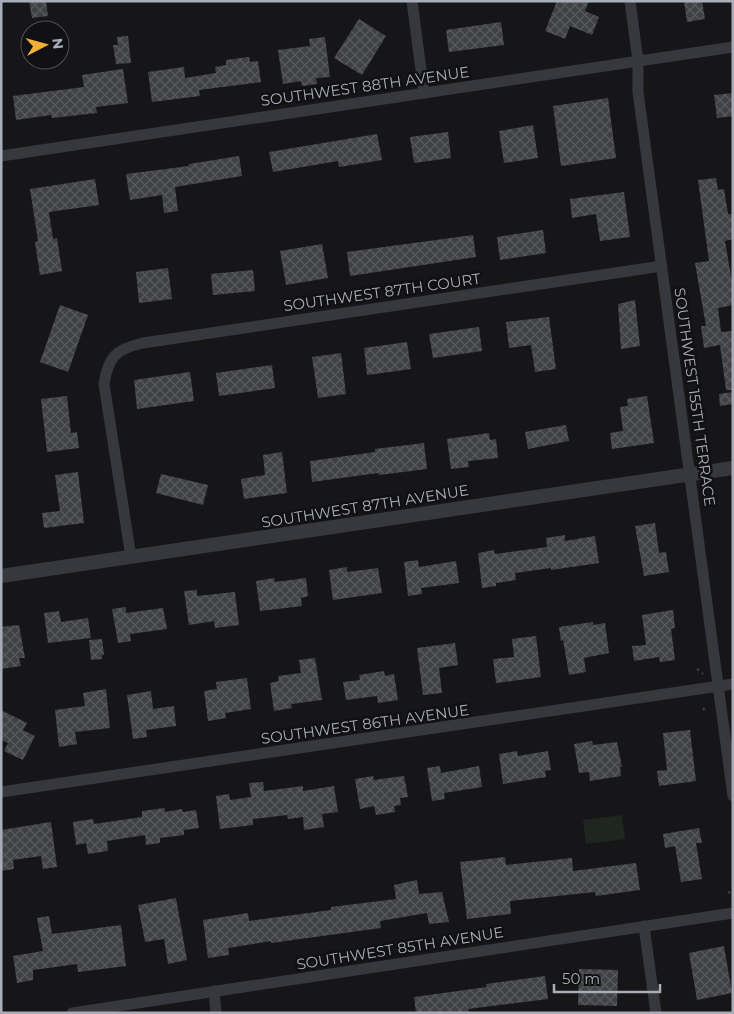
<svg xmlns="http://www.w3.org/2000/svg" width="734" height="1014" font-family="Montserrat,sans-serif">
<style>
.pitch{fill:#1e261f}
.building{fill:url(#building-cross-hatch)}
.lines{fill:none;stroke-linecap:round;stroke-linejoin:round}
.path{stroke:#3d3f44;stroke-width:2.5;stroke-dasharray:2.5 4;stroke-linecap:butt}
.minor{stroke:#37383d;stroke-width:11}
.tertiary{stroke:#37383d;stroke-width:14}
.labels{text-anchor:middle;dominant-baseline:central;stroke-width:5;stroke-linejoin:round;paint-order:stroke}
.street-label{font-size:15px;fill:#a8adb8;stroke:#111113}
</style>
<defs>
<pattern id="building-cross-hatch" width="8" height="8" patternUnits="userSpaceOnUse" patternTransform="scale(1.25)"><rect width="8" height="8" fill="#404145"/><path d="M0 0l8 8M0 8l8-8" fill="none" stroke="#595a5e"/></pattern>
</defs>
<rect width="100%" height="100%" fill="#161618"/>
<polygon class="pitch" points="622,815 625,839 586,844 583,820"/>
<g class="building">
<polygon points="29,1 46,1 48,16 32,18"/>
<polygon points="557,1 589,1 585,11 599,17 592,35 570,26 565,39 545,31"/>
<polygon points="684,1 702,1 705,19 687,22"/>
<polygon points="359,19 386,36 362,75 334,58"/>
<polygon points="501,22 504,45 449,52 446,30"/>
<polygon points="128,36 131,63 116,64 113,45 118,45 117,37"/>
<polygon points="325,37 330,77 316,78 317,84 302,86 301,81 283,84 278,50 310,46 309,39"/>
<polygon points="249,57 250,62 258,61 261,82 199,90 200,96 152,102 148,72 184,67 185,78 216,73 215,67 226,65 226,60"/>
<polygon points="123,69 128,103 96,107 97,113 52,118 51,115 16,120 13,96 84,87 82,75"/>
<polygon points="733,93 733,116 717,118 714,95"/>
<polygon points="608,98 616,158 561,166 553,106"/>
<polygon points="533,125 538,158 504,163 499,131"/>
<polygon points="448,132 451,158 414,163 410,137"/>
<polygon points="377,134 382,160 339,167 338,161 273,172 269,152"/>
<polygon points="239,156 242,176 175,187 178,211 164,213 162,195 130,200 126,174 189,166 189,164"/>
<polygon points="716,178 718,190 724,189 728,214 733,214 733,239 725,241 733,288 733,305 718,308 721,332 733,331 733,390 726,390 720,345 704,348 701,326 706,326 695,263 709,261 698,180"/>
<polygon points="95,179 99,205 49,212 53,239 57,238 62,271 40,275 35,242 38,241 30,189"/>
<polygon points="624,192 630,237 600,241 596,214 572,218 570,199"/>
<polygon points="543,230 546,253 500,260 497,237"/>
<polygon points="473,235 476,257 350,276 347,252"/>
<polygon points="322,244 328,278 286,285 280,251"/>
<polygon points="168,268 172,299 139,303 136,272"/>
<polygon points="253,270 255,291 213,295 211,274"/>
<polygon points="635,300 640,346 621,349 618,304"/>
<polygon points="60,305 88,315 68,372 40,362"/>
<polygon points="549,317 556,369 535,372 531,345 509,348 506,322"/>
<polygon points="479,327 482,351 433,358 429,334"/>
<polygon points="407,342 411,369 367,375 364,348"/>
<polygon points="341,353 346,394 318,398 312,357"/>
<polygon points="272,365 275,388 219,396 216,373"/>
<polygon points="190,372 194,401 137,409 134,380"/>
<polygon points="733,392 733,404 720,406 719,394"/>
<polygon points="67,396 71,433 77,432 79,448 47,452 41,399"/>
<polygon points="647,396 654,443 612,449 610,433 623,431 620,407 628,406 627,399"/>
<polygon points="566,425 569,441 528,449 525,432"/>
<polygon points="489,433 490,440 496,439 498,458 468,461 469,467 451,469 447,439"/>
<polygon points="424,443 427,469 379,475 378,473 312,482 310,461 375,452 375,449"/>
<polygon points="282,452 287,493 244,499 241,479 265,475 263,455"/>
<polygon points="78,472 84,523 44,528 42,513 60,511 55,475"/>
<polygon points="161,474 208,485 203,505 156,493"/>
<polygon points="655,523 659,553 666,552 669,572 644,576 635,526"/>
<polygon points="565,535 565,541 595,536 599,563 551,570 551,568 515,573 516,580 496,583 496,586 482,588 478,553 494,550 495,554 547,547 546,538"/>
<polygon points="418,560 419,567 456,561 459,583 421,588 422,594 408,596 404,562"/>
<polygon points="347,567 347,572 378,568 382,593 333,600 329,570"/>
<polygon points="274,578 275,582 306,578 308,596 301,598 302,606 260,611 256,581"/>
<polygon points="197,590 197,596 235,592 239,625 215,628 214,621 189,625 184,591"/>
<polygon points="126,607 126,613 163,608 167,629 130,634 131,641 118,643 112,609"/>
<polygon points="673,610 675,628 671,629 675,660 660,662 659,657 634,661 632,646 646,645 642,615"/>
<polygon points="59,611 61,622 88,618 91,638 48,643 44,613"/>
<polygon points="593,622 593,625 605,623 609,653 584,658 586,672 569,675 563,640 561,641 559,627"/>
<polygon points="19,625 25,658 19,658 21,666 1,669 1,627"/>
<polygon points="536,636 541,677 496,683 493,659 514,657 512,639"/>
<polygon points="102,639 104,655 102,655 102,659 91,660 89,640"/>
<polygon points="455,643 458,665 439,668 442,693 423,695 417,648"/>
<polygon points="315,658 322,700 291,704 292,708 274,711 270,683 279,681 278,676 301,673 299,660"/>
<polygon points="384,671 385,676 394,674 398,700 378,703 377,696 346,700 343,682 360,680 359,675"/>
<polygon points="247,678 251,709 225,713 226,718 208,721 204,691 217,689 216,682"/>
<polygon points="106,689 110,728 75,732 77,744 59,747 55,710 85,706 83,693"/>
<polygon points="151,691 153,709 174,706 176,726 146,730 147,737 133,739 127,695"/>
<polygon points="1,710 27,723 23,730 35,736 23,760 4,751 8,743 1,740"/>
<polygon points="690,730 696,781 659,786 657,771 667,770 663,733"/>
<polygon points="592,741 593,745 617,742 622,767 620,767 621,776 590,781 589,772 579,773 574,744"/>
<polygon points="517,751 518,756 548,751 551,770 545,771 546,777 503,784 499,754"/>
<polygon points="440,766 441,773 479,766 482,787 444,793 445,799 432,801 427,768"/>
<polygon points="373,776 374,780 404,776 408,797 400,798 401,805 394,806 395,812 376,815 374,806 360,809 355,779"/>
<polygon points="263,782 264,791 303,786 303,791 334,786 338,812 322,814 324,827 304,830 303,817 288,819 287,815 253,819 253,825 220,829 216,796 229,794 230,800 251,797 249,783"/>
<polygon points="165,808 165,812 182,809 183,812 196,810 199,828 184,830 184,835 160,838 160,843 146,845 145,835 107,841 108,851 88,854 86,843 76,845 73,822 93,819 94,824 142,817 142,811"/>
<polygon points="51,822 57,867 43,869 41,856 13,860 14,869 1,871 1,830"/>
<polygon points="699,828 702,843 696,843 702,879 681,882 675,846 665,848 663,834"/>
<polygon points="505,857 506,865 572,858 573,871 636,863 640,890 596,896 595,892 510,901 511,914 467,919 460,862"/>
<polygon points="417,880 419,894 442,892 449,922 429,924 427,913 380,921 381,928 271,943 271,941 228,948 229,955 208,958 203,920 248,913 249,921 331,910 331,907 396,899 394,885"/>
<polygon points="176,898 187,960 168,964 164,939 145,942 138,905"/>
<polygon points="49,916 52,934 121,925 126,966 78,972 77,964 33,970 33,980 17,983 13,956 43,951 37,918"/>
<polygon points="724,946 732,993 697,1000 689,953"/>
<polygon points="579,969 618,970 617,1006 578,1005"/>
<polygon points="545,976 548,999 468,1009 469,1013 416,1013 414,997 487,987 486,984"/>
</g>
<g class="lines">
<g class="path">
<polyline points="697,669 703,674"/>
<polyline points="703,710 707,705"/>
<polyline points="728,892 733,894"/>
</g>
<g class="minor">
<polyline points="412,1 424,93"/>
<polyline points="630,1 638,61 638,92 733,796"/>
<polyline points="1,156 733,47"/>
<path d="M131,557l-27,-173c4,-27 12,-35 39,-41l519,-77"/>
<polyline points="1,792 733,684"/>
<polyline points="644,926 656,1013"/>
<polyline points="214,991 216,1013"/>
<polyline points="72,1013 733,913"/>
</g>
<polyline class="tertiary" points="1,576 733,468"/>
</g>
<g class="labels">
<g class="street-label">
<text transform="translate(365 86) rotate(-8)">SOUTHWEST 88TH AVENUE</text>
<text transform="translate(382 292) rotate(-8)">SOUTHWEST 87TH COURT</text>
<text transform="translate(695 397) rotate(82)">SOUTHWEST 155TH TERRACE</text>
<text transform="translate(365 506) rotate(-9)">SOUTHWEST 87TH AVENUE</text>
<text transform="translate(365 724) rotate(-8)">SOUTHWEST 86TH AVENUE</text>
<text transform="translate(400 948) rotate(-9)">SOUTHWEST 85TH AVENUE</text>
</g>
</g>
<rect width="734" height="1014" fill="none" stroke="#a8adb8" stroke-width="5"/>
<g transform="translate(45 45) rotate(84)"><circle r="24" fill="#111113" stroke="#4d4f55"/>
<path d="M0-4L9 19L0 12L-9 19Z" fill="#f2b134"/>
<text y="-8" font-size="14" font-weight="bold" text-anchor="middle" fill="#a8adb8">N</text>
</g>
<path d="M554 984v8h106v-8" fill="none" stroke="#a8adb8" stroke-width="2.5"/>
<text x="562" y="984" font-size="15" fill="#a8adb8" stroke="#111113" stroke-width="4" paint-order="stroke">50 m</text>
</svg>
